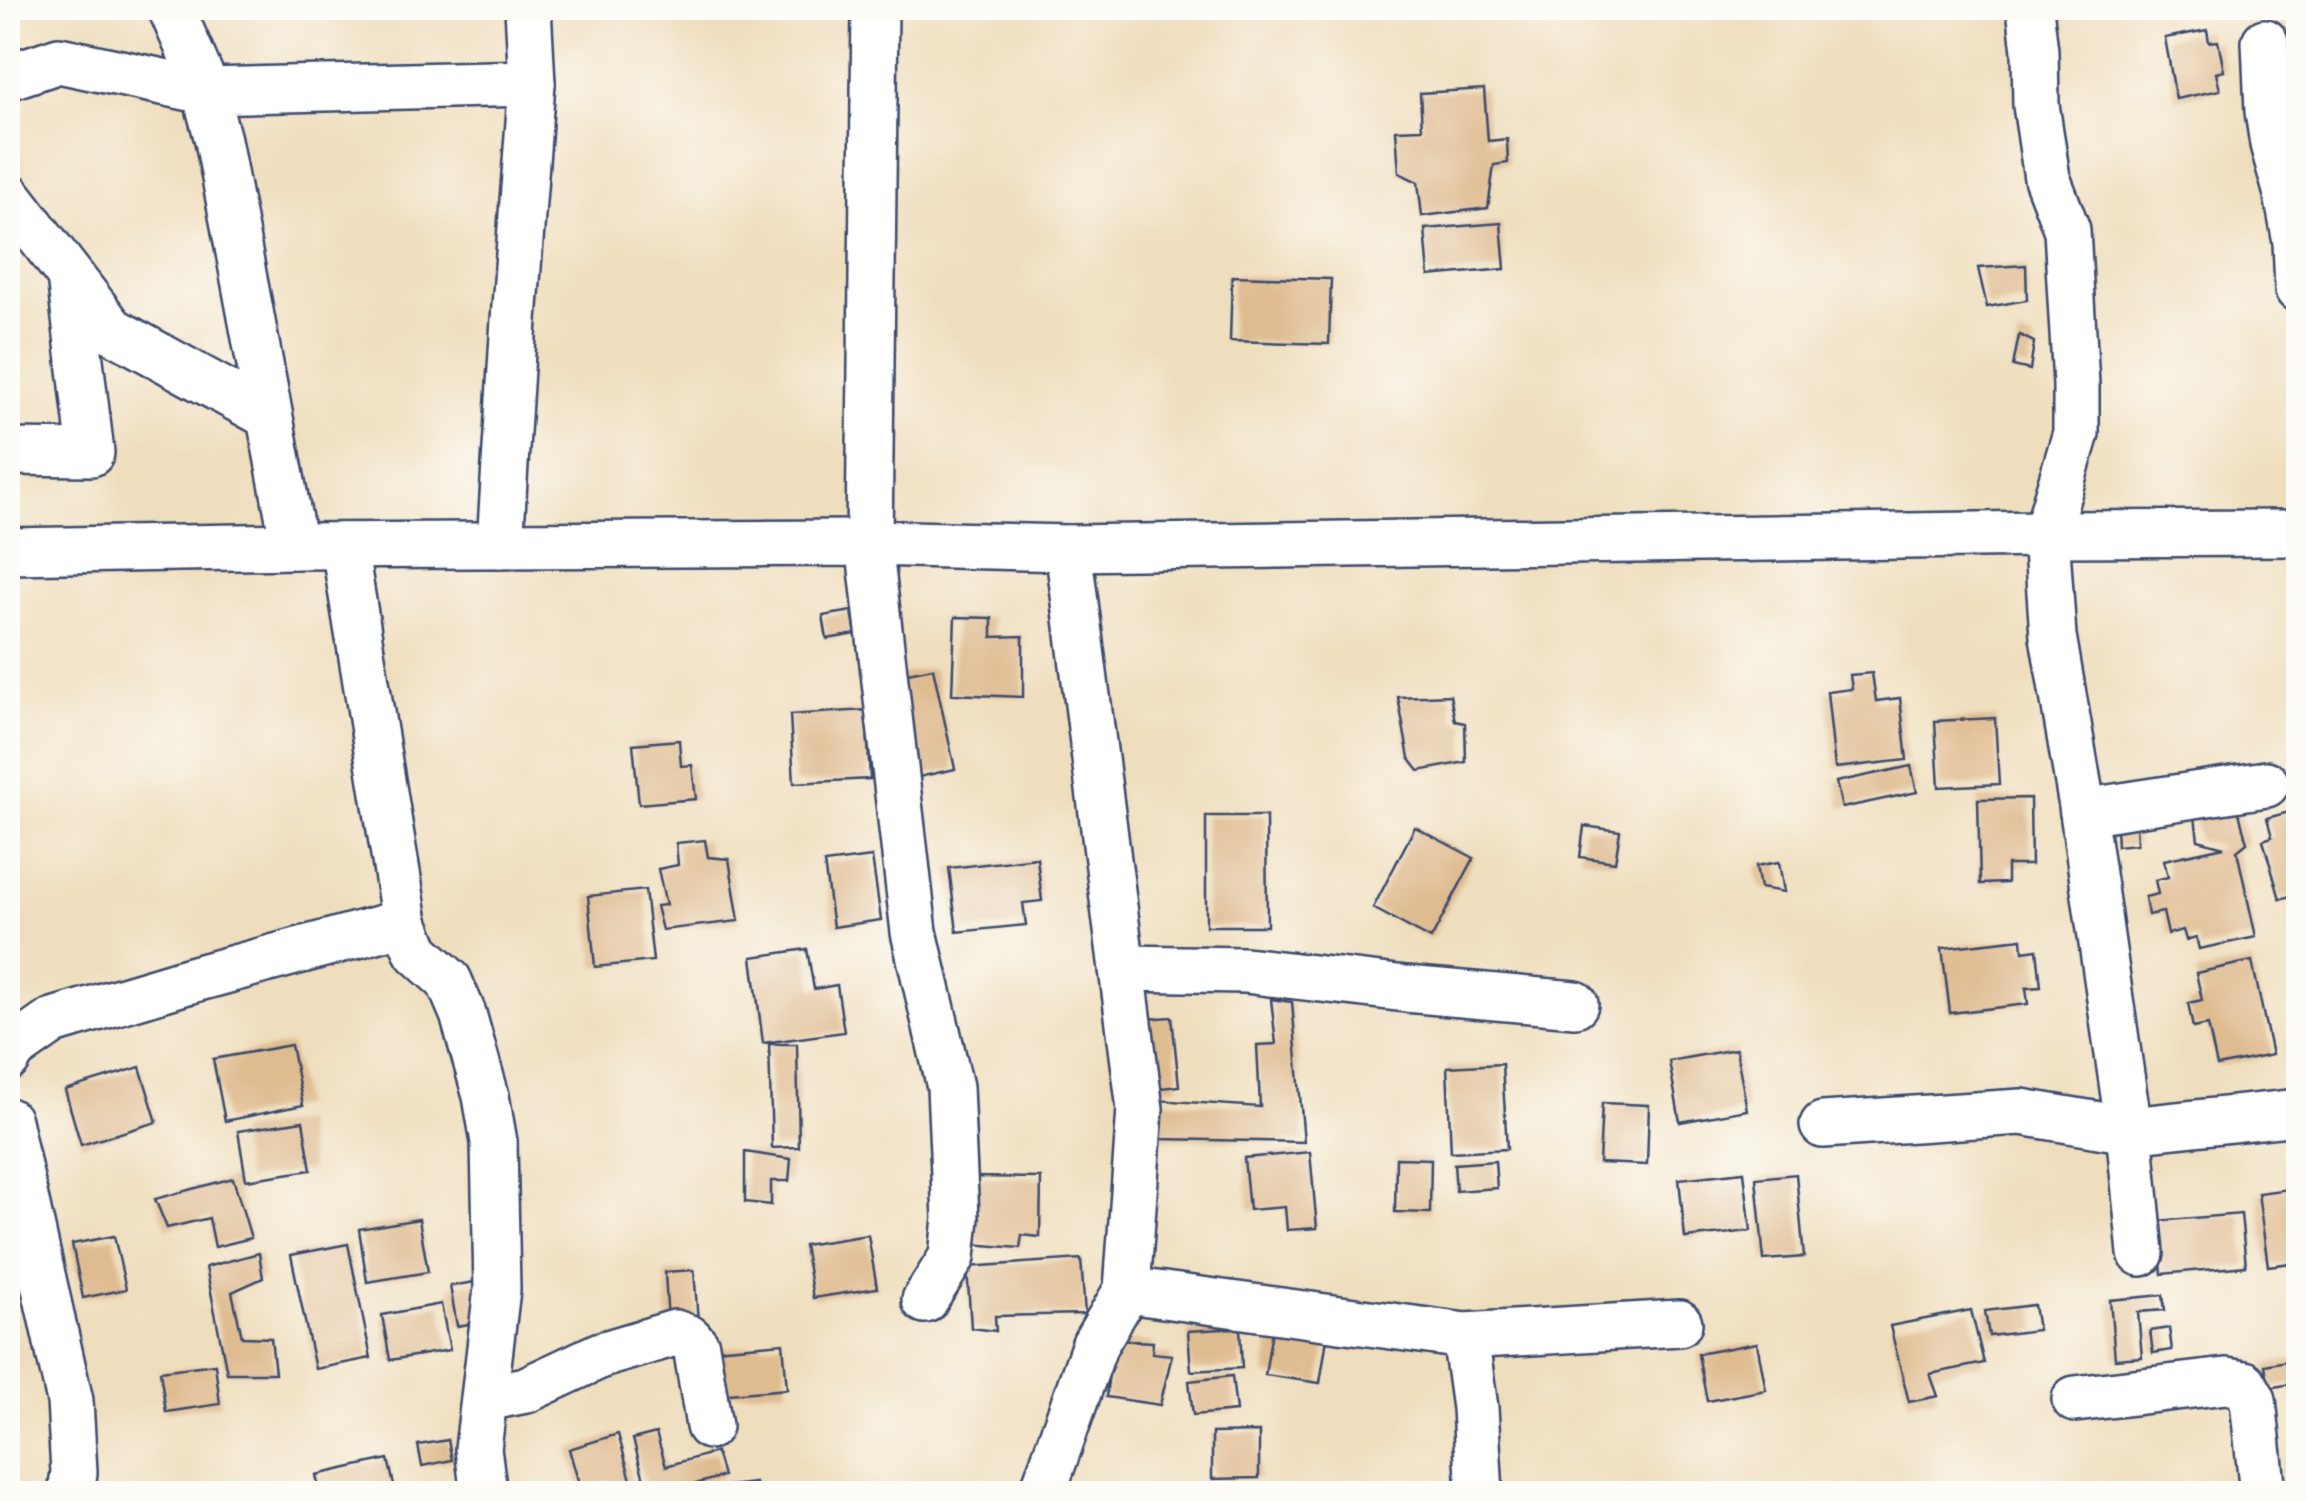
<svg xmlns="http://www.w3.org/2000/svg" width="2306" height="1501" font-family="'Gochi Hand',sans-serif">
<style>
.building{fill:#dfbb90}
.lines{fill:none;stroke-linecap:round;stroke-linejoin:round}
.minor-casing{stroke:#3b496c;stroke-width:50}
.minor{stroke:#fff;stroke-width:45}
</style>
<rect width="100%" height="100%" fill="#fdfcf7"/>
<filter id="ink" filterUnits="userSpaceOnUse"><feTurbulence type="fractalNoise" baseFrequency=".01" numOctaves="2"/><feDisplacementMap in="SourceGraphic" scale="20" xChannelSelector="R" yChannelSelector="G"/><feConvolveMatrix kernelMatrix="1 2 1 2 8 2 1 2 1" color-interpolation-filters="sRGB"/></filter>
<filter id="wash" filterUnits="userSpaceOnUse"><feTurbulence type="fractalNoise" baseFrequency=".0048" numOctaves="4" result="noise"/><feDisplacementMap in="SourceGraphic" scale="40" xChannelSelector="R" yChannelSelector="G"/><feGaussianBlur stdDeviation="2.25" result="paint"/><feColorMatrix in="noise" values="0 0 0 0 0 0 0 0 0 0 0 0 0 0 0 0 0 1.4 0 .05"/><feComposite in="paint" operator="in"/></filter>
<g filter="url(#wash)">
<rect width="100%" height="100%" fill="#efdebd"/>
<g id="blocks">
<g class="building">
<polygon points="2207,30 2209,42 2218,41 2224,71 2216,73 2220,90 2176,99 2165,38"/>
<polygon points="1484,89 1488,141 1507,139 1508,163 1494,165 1488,208 1422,216 1418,182 1399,173 1396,130 1422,129 1420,93"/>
<polygon points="1501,223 1505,269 1429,276 1425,229"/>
<polygon points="2026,265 2027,300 1987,307 1978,268"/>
<polygon points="1232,276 1331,279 1329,344 1230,341"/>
<polygon points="2019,335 2034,342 2030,370 2013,366"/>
<polygon points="852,611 856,634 827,639 823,616"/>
<polygon points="955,617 992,618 992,637 1023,636 1023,697 952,694"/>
<polygon points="933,668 955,769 914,778 892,676"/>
<polygon points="1872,673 1876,701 1900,698 1907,760 1835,768 1827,692 1852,689 1850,675"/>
<polygon points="1450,695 1455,721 1465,723 1466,762 1419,771 1409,758 1398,697"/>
<polygon points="866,710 870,779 794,783 790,715"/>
<polygon points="1995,718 1999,784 1939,787 1935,721"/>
<polygon points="679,740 681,766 692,765 696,799 639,804 633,744"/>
<polygon points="1911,766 1917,792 1842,808 1836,782"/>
<polygon points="2030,798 2031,865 2007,865 2007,883 1980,884 1978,799"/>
<polygon points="2238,809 2247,843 2237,851 2256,937 2199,949 2196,937 2186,940 2183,930 2168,934 2163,912 2148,915 2145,897 2158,894 2155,880 2168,877 2164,860 2224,847 2198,840 2195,817"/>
<polygon points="2289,812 2293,826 2298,824 2298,894 2280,899 2263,840 2272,837 2267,818"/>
<polygon points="1206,816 1266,816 1267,926 1206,926"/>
<polygon points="1584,826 1620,831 1615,862 1580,857"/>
<polygon points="1415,827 1474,858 1431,939 1373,908"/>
<polygon points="2136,827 2137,844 2117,846 2116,828"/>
<polygon points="705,840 708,857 729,859 739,921 662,930 656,906 666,905 658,869 678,865 676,843"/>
<polygon points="872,857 881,920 833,927 824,863"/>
<polygon points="1037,858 1042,901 1023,903 1026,925 957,932 949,868"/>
<polygon points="1779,862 1784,892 1760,888 1756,866"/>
<polygon points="645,890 653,961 595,967 588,896"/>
<polygon points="2022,939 2023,951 2037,949 2041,987 2026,988 2028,1004 1950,1013 1942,948"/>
<polygon points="807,949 814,989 837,985 844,1032 763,1043 752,957"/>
<polygon points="2252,961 2272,1055 2217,1066 2208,1025 2193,1028 2188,1003 2202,1000 2196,973"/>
<polygon points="1271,999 1292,1002 1304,1142 1160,1139 1157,1100 1260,1107 1257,1045 1276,1044"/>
<polygon points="1172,1017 1179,1086 1153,1089 1146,1019"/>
<polygon points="769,1044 797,1044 799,1147 772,1148"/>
<polygon points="291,1045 303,1105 225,1121 213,1059"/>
<polygon points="1736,1049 1747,1110 1680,1122 1669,1061"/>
<polygon points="1502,1064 1507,1149 1451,1152 1447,1067"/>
<polygon points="140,1067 157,1122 81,1145 65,1090"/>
<polygon points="1602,1103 1649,1105 1647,1165 1599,1163"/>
<polygon points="303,1121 311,1170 246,1180 238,1131"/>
<polygon points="745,1152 791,1159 789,1181 771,1181 771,1205 745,1202"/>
<polygon points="1310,1152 1317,1228 1287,1230 1285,1207 1249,1210 1244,1158"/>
<polygon points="1396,1158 1431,1159 1430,1213 1395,1212"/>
<polygon points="1495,1161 1497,1188 1456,1191 1454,1164"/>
<polygon points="1744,1172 1751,1231 1685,1238 1679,1179"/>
<polygon points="1796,1174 1804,1257 1764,1260 1756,1178"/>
<polygon points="969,1177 1041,1178 1040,1237 1022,1235 1020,1248 971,1244"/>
<polygon points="233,1178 251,1238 215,1247 209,1218 167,1228 155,1199"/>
<polygon points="2298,1188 2298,1262 2268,1266 2258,1193"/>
<polygon points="2241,1214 2246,1266 2162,1274 2157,1221"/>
<polygon points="419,1219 428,1272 367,1282 359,1229"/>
<polygon points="868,1235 877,1288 813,1298 804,1245"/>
<polygon points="114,1236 126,1289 83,1298 72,1244"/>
<polygon points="16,1237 26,1289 8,1292 8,1238"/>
<polygon points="348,1244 371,1358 315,1369 291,1255"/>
<polygon points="259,1253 263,1278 232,1292 242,1337 271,1338 275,1373 227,1373 206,1267"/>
<polygon points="1081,1259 1085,1314 995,1316 996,1331 971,1328 967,1267"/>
<polygon points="694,1270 698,1321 668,1323 665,1272"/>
<polygon points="475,1282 481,1322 457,1326 450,1286"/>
<polygon points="2163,1295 2165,1310 2138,1312 2142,1357 2115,1359 2110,1300"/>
<polygon points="441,1304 450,1350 390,1360 382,1315"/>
<polygon points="2034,1305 2038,1330 1989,1336 1985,1311"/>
<polygon points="1971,1310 1984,1363 1930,1374 1938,1396 1909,1402 1890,1326"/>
<polygon points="1273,1324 1328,1332 1320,1383 1265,1375"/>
<polygon points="1240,1328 1242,1368 1191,1371 1188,1331"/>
<polygon points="2169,1328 2172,1350 2153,1353 2150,1331"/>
<polygon points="1113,1340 1153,1342 1152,1353 1172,1355 1160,1405 1106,1397"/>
<polygon points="783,1343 787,1389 718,1395 715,1349"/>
<polygon points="1757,1343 1766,1390 1707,1401 1698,1354"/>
<polygon points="2292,1360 2296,1383 2269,1388 2265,1365"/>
<polygon points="215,1364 220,1404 166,1412 160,1371"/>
<polygon points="1232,1376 1236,1411 1193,1415 1189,1381"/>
<polygon points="1259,1432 1259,1478 1212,1479 1212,1433"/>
<polygon points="656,1433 666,1466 716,1452 723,1476 662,1494 648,1494 633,1439"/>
<polygon points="618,1434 635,1494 582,1494 569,1449"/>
<polygon points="448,1440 452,1460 422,1466 418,1445"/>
<polygon points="388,1459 396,1494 320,1494 316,1475"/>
<polygon points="755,1483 756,1494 711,1494 710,1488"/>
<rect x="1347" y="1486" width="40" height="8"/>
</g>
</g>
</g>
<g filter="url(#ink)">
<use href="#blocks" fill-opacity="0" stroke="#3b496c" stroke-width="2.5"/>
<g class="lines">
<defs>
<g id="minor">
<polyline points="171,8 201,77 218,140 294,546"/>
<polyline points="875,8 869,543 914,932 950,1087 956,1218 952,1257 925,1300"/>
<polyline points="2030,8 2035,51 2036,105 2047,178 2067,230 2076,385 2076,433 2046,534 2053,636 2083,812 2129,1130 2141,1253"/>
<polyline points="2265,42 2268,111 2273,144 2287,194 2296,242 2298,289"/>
<polyline points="8,77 59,60 205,91 532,83"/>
<polyline points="8,195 112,330 269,416"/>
<polyline points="8,452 91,453 70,276"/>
<polyline points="500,545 514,320 532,83 528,8"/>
<polyline points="344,546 405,922 417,952 449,981 463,1014 486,1096 494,1142 497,1289 478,1449 484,1494"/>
<polyline points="8,551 294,546 869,543 1068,548 2046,534 2298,533"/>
<polyline points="2083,812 2266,784"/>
<polyline points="1122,968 1245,970 1406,989 1575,1004"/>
<polyline points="8,1058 13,1049 53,1021 187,981 405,922"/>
<polyline points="8,1121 70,1401 74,1472 71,1494"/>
<polyline points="1823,1125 2021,1112 2129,1130 2298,1112"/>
<polyline points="1127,1290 1465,1336 1679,1323"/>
<polyline points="1465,1336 1475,1408 1480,1494"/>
<polyline points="485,1398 526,1390 601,1355 675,1333 689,1338 696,1346 709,1426"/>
<polyline points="2075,1399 2226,1381 2244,1384 2253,1400 2263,1494"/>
<polyline points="1042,1494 1095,1344 1127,1290 1140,1109 1068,548"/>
</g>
</defs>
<use href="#minor" class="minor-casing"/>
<use href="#minor" class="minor"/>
</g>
</g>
<rect width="2306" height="1501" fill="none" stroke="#fdfcf7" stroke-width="40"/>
</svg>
